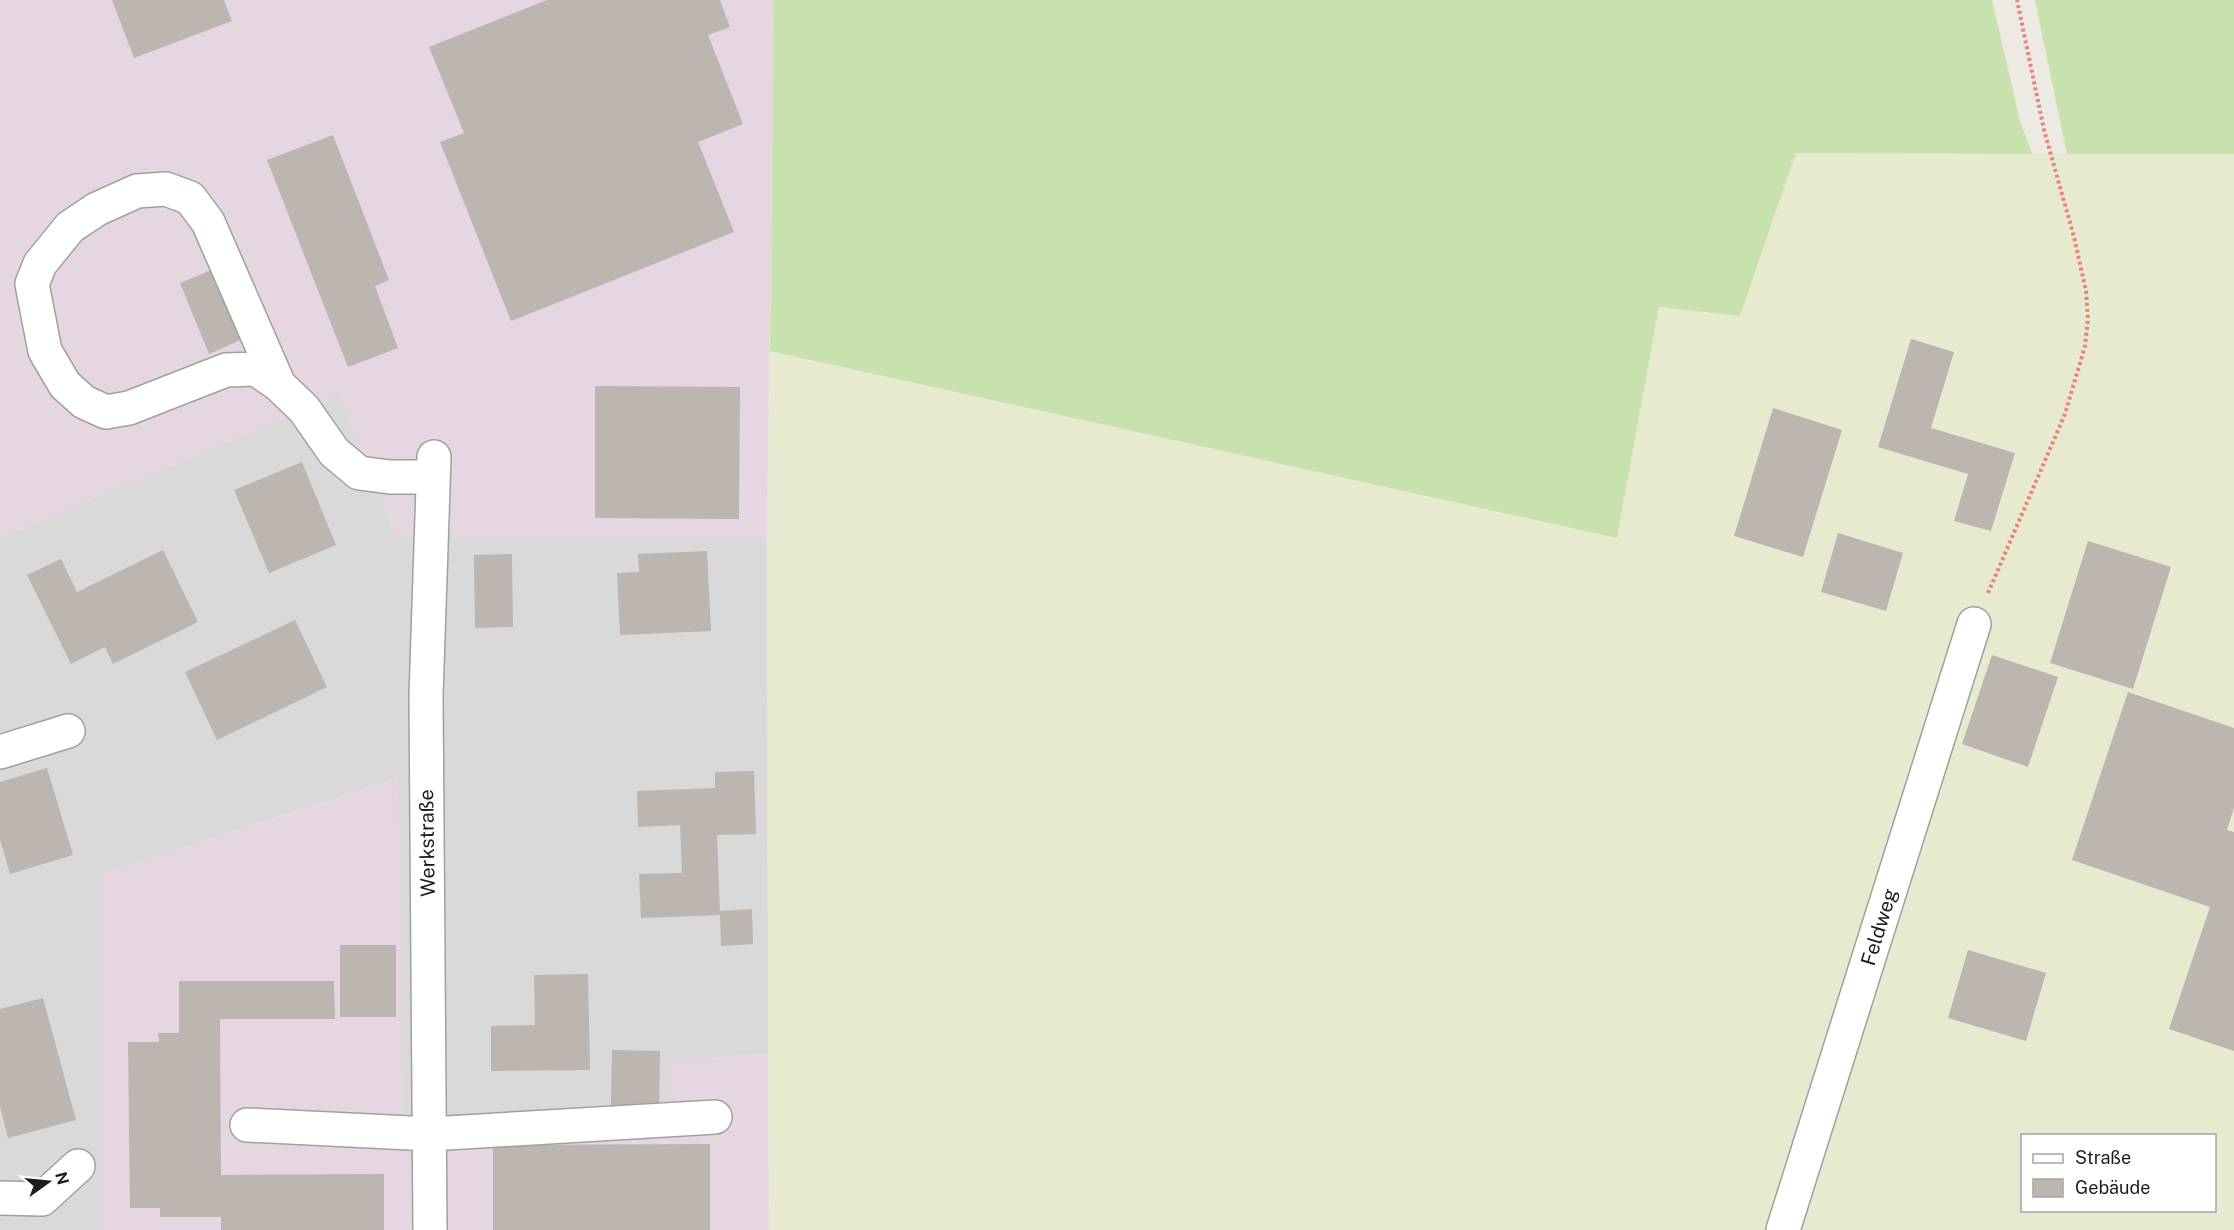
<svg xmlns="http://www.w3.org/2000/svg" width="2234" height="1230" font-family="'Public Sans',sans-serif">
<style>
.residential{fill:#dad9d9}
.industrial{fill:#e5d6e2}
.farmland{fill:#e8ead0;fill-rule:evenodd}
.grass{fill:#c7e2ae}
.building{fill:#bcb5b0}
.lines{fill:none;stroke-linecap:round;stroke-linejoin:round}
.minor-casing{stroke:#a0a0a0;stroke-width:36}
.path{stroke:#ea8277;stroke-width:4;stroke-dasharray:3 3;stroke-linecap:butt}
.minor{stroke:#fff;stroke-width:33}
.labels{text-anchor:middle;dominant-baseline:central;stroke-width:4.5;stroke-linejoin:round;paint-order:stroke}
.street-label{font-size:20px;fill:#1c1c1c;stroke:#fff}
</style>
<rect width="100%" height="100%" fill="#ede9e3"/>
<polygon class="residential" points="339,395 397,537 767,537 768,1054 671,1060 671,1111 403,1124 398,778 101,874 101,1230 0,1230 0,538"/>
<g class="industrial">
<polygon points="0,0 774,0 767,537 397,537 339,395 0,538"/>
<polygon points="399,778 403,1124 671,1111 671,1060 768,1054 769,1230 101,1230 101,874"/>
</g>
<path class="farmland" d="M1796,153l438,1v1076h-1465l-2,-693 3,-186 847,187 42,-231 81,9zM2022,1136h192v74h-192z"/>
<g class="grass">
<polygon points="774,0 1992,0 2020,121 2032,154 1796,153 1740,316 1659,307 1617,538 770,351"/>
<polygon points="2035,0 2234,0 2234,154 2067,154"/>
</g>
<g class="building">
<polygon points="112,0 224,0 232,21 134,58"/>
<polygon points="547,0 720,0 730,27 708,35 743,124 698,142 734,232 511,321 440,142 464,133 429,47"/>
<polygon points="333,135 389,280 375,286 398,348 348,367 267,160"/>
<polygon points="214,269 243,339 209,354 180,283"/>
<polygon points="1911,339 1954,352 1931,428 2015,453 1991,531 1954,521 1968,474 1878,447"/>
<polygon points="595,386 740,387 739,519 595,518"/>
<polygon points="1773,408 1842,430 1803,557 1734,536"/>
<polygon points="302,462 336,545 269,573 234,490"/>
<polygon points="1838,533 1903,553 1886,611 1821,592"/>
<polygon points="2088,541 2171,567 2133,689 2050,663"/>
<polygon points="163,550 198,622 113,664 105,647 71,664 27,575 61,559 77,592"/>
<polygon points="707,551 711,631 620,635 617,573 639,572 638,554"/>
<polygon points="512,554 513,627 475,628 474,555"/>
<polygon points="295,620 327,687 217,740 185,672"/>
<polygon points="1992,655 2058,677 2028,767 1962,744"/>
<polygon points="2128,692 2234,728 2234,808 2227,830 2234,832 2234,1051 2169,1029 2210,907 2072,860"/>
<polygon points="47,768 73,855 10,874 0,840 0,782"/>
<polygon points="754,771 756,834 717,835 720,911 752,909 753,944 721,946 720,915 641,918 639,874 682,873 680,825 638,827 637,791 715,788 715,772"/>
<rect x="340" y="945" width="56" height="72"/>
<polygon points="1968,950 2046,973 2026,1041 1948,1018"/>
<polygon points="588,974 590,1070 491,1071 491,1026 535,1025 534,975"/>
<polygon points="179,981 334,981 335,1019 220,1019 221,1175 384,1174 384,1230 221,1230 221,1217 160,1217 160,1208 130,1208 128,1042 159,1042 158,1033 179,1033"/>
<polygon points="43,998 76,1120 8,1138 0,1106 0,1009"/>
<polygon points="612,1050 660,1051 659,1106 611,1105"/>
<polygon points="710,1144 710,1230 493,1230 493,1145"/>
</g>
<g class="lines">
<defs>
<g id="minor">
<polyline points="279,385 208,222 190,198 166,189 137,191 97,209 70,227 40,264 32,284 45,351 65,385 84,402 106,412 129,408 226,370 256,369 279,385 304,409 334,452 359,473 390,477 432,477"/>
<polyline points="0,752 68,731"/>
<polyline points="247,1125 430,1134 715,1117"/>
<polyline points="0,1198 42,1199 78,1166"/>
<polyline points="430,1230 426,696 434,457"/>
<polyline points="1783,1230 1974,624"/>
</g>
</defs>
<use href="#minor" class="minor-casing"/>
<polyline class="path" points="1988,593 2065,414 2085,346 2088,319 2086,291 2074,237 2044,130 2017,0"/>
<use href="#minor" class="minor"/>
</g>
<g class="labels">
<g class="street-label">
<text transform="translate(427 843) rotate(-91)">Werkstraße</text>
<text transform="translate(1879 927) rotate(-73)">Feldweg</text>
</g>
</g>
<rect x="2021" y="1134" width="195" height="78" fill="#ffffff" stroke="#a4a4a4" stroke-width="1.5"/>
<rect x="2033" y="1154" width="30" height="9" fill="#ffffff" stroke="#a4a4a4" stroke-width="1.5"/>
<text x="2075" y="1164" font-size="18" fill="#1c1c1c">Straße</text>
<rect x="2033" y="1179" width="30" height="18" fill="#bcb5b0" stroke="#a4a4a4" stroke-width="1.5"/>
<text x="2075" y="1194" font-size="18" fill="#1c1c1c">Gebäude</text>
<g transform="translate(48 1182) rotate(75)" stroke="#ffffff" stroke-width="4.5" paint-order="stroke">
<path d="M0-4.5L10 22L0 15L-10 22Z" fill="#1c1c1c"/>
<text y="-9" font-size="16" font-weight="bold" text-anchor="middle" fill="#1c1c1c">N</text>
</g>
</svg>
